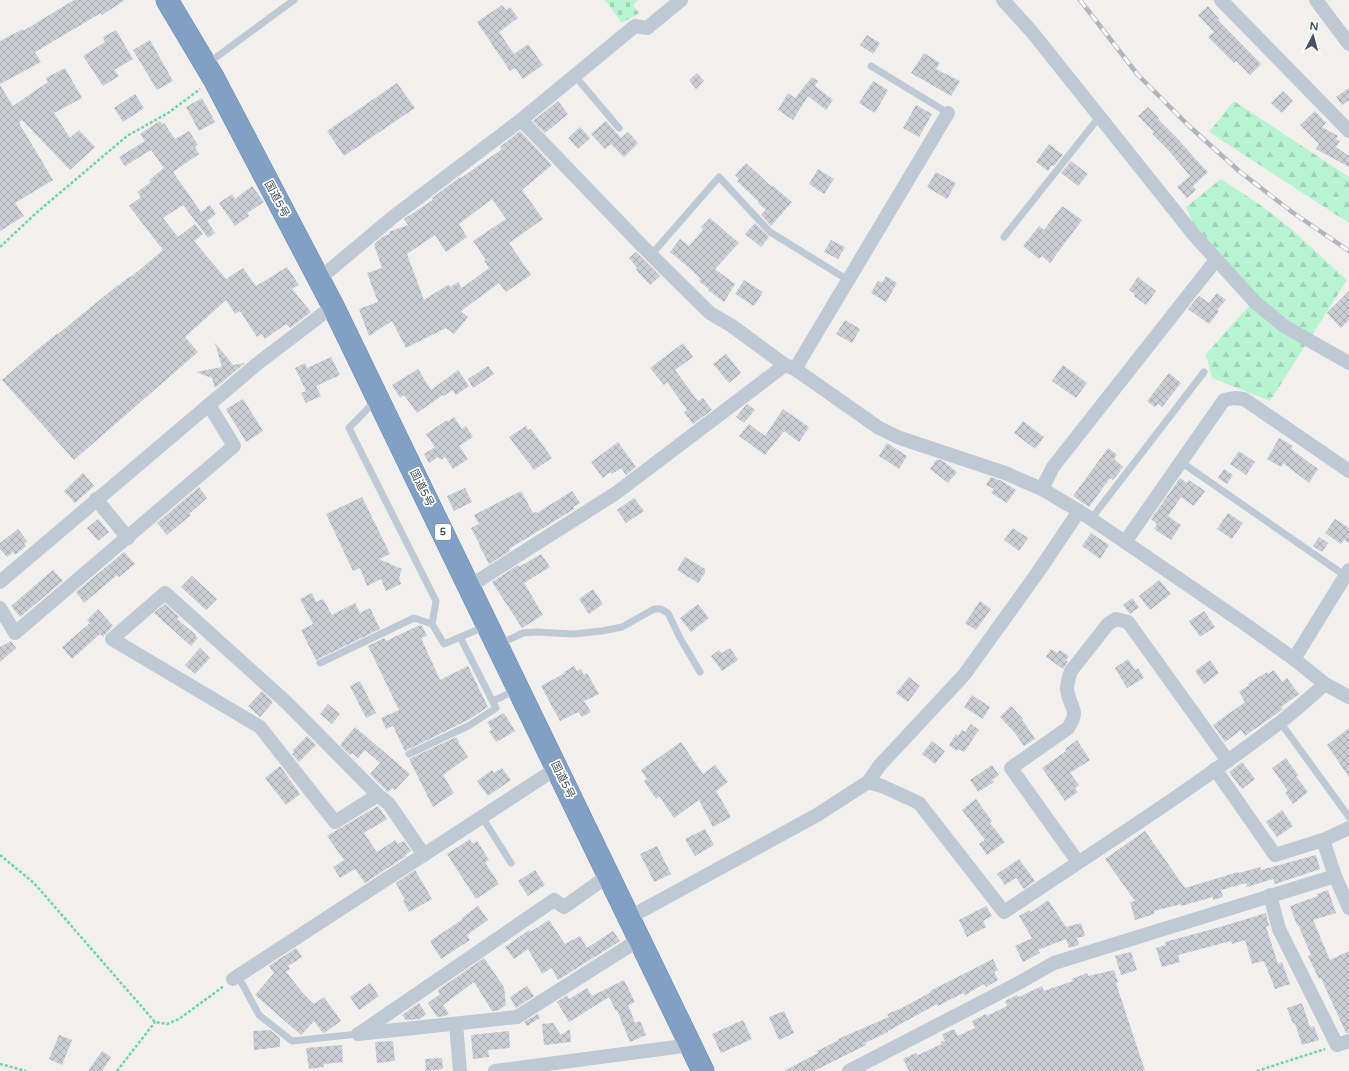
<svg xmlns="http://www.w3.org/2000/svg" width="1349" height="1071" font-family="'Varela Round','Noto Sans JP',sans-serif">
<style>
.forest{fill:url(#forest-firs)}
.cemetery{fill:url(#cemetery-stones)}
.building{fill:url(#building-cross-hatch);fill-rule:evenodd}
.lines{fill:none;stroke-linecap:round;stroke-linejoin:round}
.highway-casing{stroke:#6d8aaf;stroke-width:23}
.path{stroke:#6dd6a6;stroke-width:2.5;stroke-dasharray:3 2;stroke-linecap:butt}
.lane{stroke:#bec9d3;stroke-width:7}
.street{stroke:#bec9d3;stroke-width:14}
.highway{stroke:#829fc4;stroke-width:22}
.rail-casing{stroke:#b1b4bb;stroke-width:4.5}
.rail{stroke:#fff;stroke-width:3;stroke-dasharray:9;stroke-linecap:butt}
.labels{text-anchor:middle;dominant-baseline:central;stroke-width:3.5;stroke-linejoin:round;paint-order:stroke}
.shield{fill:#fff;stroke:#7d868f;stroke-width:1}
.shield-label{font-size:10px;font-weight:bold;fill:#45525f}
.street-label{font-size:11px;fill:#45525f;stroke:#fff}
</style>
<defs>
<pattern id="forest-firs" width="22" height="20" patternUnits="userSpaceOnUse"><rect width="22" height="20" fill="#b9f4d2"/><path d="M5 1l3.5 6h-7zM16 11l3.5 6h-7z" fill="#a0d3b7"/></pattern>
<pattern id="cemetery-stones" width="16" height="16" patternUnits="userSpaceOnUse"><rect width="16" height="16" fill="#b9f4d2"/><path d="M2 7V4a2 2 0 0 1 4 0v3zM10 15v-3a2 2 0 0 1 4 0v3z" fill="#a0d3b7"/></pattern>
<pattern id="building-cross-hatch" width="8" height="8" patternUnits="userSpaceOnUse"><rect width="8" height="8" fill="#cbced5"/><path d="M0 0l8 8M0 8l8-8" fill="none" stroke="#a7aab0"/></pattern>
</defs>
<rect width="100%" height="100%" fill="#f2efef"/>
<g class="forest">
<polygon points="1234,101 1349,177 1349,223 1209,132"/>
<polygon points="1221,179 1259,204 1290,228 1347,280 1270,401 1212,378 1206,354 1257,297 1195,228 1186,207"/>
</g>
<polygon class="cemetery" points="605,0 638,0 633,5 639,13 622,23"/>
<g class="building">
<polygon points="74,0 125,0 102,15 101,13 35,52 41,62 0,84 0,41 23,29 23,31"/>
<polygon points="502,5 506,10 510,7 518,18 499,32 514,54 528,44 543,65 523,79 515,68 510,71 477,22"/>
<polygon points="1208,6 1219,19 1218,20 1261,64 1250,75 1236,61 1234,63 1208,37 1214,32 1198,15"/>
<polygon points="116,30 133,59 114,70 119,76 103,86 83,56 105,42 103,37"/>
<polygon points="867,35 880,43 873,54 860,45"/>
<polygon points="150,40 173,81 157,90 133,50"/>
<polygon points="924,53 940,63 936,69 960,81 951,96 911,73"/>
<polygon points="65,68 82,98 54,113 70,138 79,130 95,147 70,170 22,120 19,123 53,180 15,203 24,216 0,231 0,85 13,106 48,82 46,78"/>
<polygon points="697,73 704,81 696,89 689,80"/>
<polygon points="812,77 818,81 815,86 833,100 826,110 808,96 793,120 778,110 788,93 795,98"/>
<polygon points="873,81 888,90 875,113 859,103"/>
<polygon points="397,83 415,108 344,156 327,131"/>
<polygon points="1349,88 1349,100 1342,105 1336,97"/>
<polygon points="1283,91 1293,101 1282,113 1271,103"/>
<polygon points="135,94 144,108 123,122 114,108"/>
<polygon points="202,98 215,122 199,131 186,107"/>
<polygon points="558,101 568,114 545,133 533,121"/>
<polygon points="916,105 932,114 919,137 903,128"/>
<polygon points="1148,107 1159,118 1158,119 1178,139 1198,162 1208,172 1193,186 1196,190 1187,198 1177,187 1190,176 1169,151 1152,134 1154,132 1138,116"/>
<polygon points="1315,111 1326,123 1322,127 1338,136 1336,139 1340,141 1336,147 1349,156 1349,167 1316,149 1319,144 1300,125"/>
<polygon points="160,121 163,125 164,123 175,139 189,131 198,145 195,147 199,154 173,172 201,212 210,205 216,214 207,221 215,233 208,238 183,205 163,218 178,237 195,224 203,234 194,241 226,279 243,268 256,286 287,267 299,285 292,289 311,312 290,328 286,324 265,339 262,334 257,337 240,311 235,314 226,300 185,337 198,352 74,460 2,380 33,353 58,333 58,334 118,285 118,286 130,276 131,277 163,250 129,206 141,197 137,192 151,182 149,180 164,168 151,150 125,166 119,157 145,141 140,134"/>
<polygon points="606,121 621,138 628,132 638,143 624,157 611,144 605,149 591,134"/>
<polygon points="580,127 590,138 578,149 568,138"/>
<path d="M520,131l32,34 -30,25 21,29 -34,24 22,32 -25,17 -7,-9 -38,28 7,6 -14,17 -8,-6 -40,20 -14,-27 -23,15 -10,-27 19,-7 -11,-29 15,-5 -8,-24 8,-7 8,-3 -1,-2 19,-7 -4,-6 29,-19 -1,-2 28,-21 1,1 41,-29 -2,-2zM492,199l14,20 -33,22 13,19 -2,1 5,7 -27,20 -4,-6 -8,5 -1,-3 -25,16 -17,-46 28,-19 11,17 21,-15 -8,-13z"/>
<polygon points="1049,144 1063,155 1054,166 1052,165 1048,171 1036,162"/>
<polygon points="1071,161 1088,174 1078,186 1061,173"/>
<polygon points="746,163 772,187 773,186 792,202 771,226 761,215 766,210 758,203 759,202 737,181 739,179 735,175"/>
<polygon points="818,169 834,179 824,194 809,184"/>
<polygon points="936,172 956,183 947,199 927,187"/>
<polygon points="252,186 264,202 247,213 249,216 235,226 219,203 232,194 235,199"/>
<polygon points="1062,206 1082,220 1050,263 1042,256 1039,259 1023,246 1039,226 1044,230"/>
<polygon points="710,218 739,243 715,269 735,284 724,302 708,290 709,289 699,281 701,279 693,272 693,271 670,252 680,239 689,246 703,230 701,227"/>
<polygon points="755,223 769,237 761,247 745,234"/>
<polygon points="831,240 845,247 838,259 824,252"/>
<polygon points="636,252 660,276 650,285 636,270 637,268 629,258"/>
<polygon points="886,276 897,283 886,302 871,293 878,281 882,283"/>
<polygon points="1138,277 1156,291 1146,305 1134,296 1135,294 1129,290"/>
<polygon points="744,280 763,292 754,306 735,294"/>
<polygon points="1349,291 1349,320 1341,328 1327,313"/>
<polygon points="1217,293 1226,300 1217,310 1219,311 1209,324 1188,309 1199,296 1209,303"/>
<polygon points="845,320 860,329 852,343 836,334"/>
<polygon points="215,343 233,365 245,363 215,388 212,378 196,372 222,367"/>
<polygon points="683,343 693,357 675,370 698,401 703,398 712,410 693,424 684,412 687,410 667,382 664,385 650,368"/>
<polygon points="726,354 741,373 729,383 713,364"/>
<polygon points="331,357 340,375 316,386 321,396 306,403 301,393 306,391 295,368 305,363 307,368"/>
<polygon points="1063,365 1087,383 1076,398 1052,381"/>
<polygon points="488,366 494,374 473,388 468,379"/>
<polygon points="418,369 431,390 458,370 469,386 456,395 452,390 444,396 443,395 417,413 404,395 400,398 392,385"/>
<polygon points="1169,373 1181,383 1162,407 1158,404 1155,407 1147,401"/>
<polygon points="243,399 263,431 246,442 226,409"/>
<polygon points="747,404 755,410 744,423 736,417"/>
<polygon points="783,409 809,427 799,442 784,431 765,455 739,436 749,424 765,436"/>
<polygon points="454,417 462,429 466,426 473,437 459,446 468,459 453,469 445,457 441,460 438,457 429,463 424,454 435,447 426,434 447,420 448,422"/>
<polygon points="1023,421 1044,437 1035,449 1014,433"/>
<polygon points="526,426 528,430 531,429 552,458 534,470 509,437"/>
<polygon points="1279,438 1293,446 1291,449 1318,469 1309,483 1283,463 1281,467 1267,459"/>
<polygon points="618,442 636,467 626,475 621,468 612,474 610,472 603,478 591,462"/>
<polygon points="887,443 907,456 899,469 879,456"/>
<polygon points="1108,448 1117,455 1114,459 1123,467 1113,480 1110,478 1089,507 1073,496"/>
<polygon points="1239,451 1255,462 1246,475 1230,464"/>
<polygon points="937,459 943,461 957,472 948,483 930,469"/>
<polygon points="1224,469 1233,475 1227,484 1218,478"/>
<polygon points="83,473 94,486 75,503 64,491"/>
<polygon points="991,477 1002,481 1016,490 1007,503 991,493 994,489 986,485"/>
<polygon points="1180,478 1187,483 1189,480 1205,491 1194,506 1181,497 1168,516 1181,525 1171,540 1154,529 1157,524 1151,519"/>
<polygon points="199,487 207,498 189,514 191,515 167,535 157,523"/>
<polygon points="465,488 472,502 454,511 447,496"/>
<polygon points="521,491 533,513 536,512 537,513 572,491 580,503 573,507 574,509 509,549 510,551 489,564 479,545 480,545 471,528 479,524 474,515"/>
<polygon points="362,497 390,554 379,559 402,569 399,578 401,584 386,591 381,579 367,586 360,568 353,571 326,514"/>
<polygon points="634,498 644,511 626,523 617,510"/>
<polygon points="1228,513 1243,523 1232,539 1217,529"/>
<polygon points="98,519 109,532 98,541 87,528"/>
<polygon points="1335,519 1349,528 1349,543 1344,540 1341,544 1325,533"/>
<polygon points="1013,528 1028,538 1019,551 1004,540"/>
<polygon points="18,529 27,541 24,544 26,546 15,555 13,552 7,557 0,549 0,543"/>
<polygon points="1091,533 1109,545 1100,559 1082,546"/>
<polygon points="1319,537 1328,543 1322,552 1313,546"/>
<polygon points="124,552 135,564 119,577 117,575 84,603 76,592"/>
<polygon points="541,554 550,567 524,583 543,615 522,628 492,582 518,565 519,567"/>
<polygon points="685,557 705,569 705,573 698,583 677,570"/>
<polygon points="53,570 63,581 20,617 11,606"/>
<polygon points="192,576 217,599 206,610 181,587"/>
<polygon points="1159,580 1171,594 1150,610 1139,596"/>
<polygon points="593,589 603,604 589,614 579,599"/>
<polygon points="312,593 316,602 323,599 332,615 355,603 360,613 370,608 380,629 316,660 301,630 313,624 300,599"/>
<polygon points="1132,598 1139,607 1130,614 1123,605"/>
<polygon points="980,601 991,609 976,630 965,623"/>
<polygon points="165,604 179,617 177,619 196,635 195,636 198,638 191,646 154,613"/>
<polygon points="698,604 709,618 691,632 680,618"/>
<polygon points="98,609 113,626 103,637 100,634 72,659 62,647 90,623 87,620"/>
<polygon points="1204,611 1215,627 1200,637 1189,621"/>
<polygon points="420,625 422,626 427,636 421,638 440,680 468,666 488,707 468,720 405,751 393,726 386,729 381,718 399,710 368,646 384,638 386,641"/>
<polygon points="11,641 16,648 0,662 0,647"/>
<polygon points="200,648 210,658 195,674 185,665"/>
<polygon points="730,648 738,660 722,671 711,656 719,650 722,653"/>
<polygon points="1051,649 1057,653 1060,650 1069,656 1066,660 1068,662 1063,669 1046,657"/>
<polygon points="1128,659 1135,670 1138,668 1144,678 1127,688 1115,668"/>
<polygon points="1210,660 1219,673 1204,684 1195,671"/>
<polygon points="574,666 577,671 581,669 584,675 587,673 599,694 584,701 591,712 582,717 578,712 560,721 541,686 565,673 564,672"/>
<polygon points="1274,670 1282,682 1287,678 1299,694 1281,707 1283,709 1245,736 1241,730 1225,742 1213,725 1245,702 1239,692 1249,685 1248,684 1267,672 1268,674"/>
<polygon points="909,677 920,686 908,702 896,693"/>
<polygon points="360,681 376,713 366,718 350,686"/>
<polygon points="262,691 273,702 260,717 248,706"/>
<polygon points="972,695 990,707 983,719 964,707"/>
<polygon points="328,704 340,714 332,724 320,714"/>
<polygon points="1011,706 1023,719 1022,719 1035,739 1024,746 1014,732 1000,717"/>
<polygon points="504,713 515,731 496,742 489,731 492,730 487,722"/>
<polygon points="971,724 979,730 964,752 958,749 957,751 949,745 956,734 958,736 962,730 965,732"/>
<polygon points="355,727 410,774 395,790 392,788 388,792 370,774 380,763 365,750 358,758 352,753 350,755 340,745"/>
<polygon points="1349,728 1349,777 1327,745"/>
<polygon points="307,736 316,745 299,762 292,754 294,752 293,750"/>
<polygon points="456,737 459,741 458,742 468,757 443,775 454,793 433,807 409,759"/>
<polygon points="1077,740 1090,760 1070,773 1079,785 1075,788 1078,792 1065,801 1042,768 1066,751 1065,749"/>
<polygon points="932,741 945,751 935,764 922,754"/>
<polygon points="681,742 703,774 715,765 728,782 716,791 731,817 713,827 699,800 674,818 659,796 656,799 644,781 647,779 641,770"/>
<polygon points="1286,758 1298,775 1296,776 1308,792 1293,804 1285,793 1288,791 1272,768"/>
<polygon points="1242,762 1255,779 1242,789 1229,772"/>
<polygon points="992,765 999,775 992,780 994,782 978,792 970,780"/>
<polygon points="280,766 300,794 286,805 265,778"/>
<polygon points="502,768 511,780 488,796 477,781 492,770 494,773"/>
<polygon points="976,799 992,821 990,823 1005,842 987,855 979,844 985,840 962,810"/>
<polygon points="378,806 387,819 364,833 377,852 395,840 398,844 404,841 411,851 405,855 406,856 365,883 355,869 340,878 333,867 344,860 327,836"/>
<polygon points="1282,810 1293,826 1277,837 1266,822"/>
<polygon points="705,829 714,845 695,856 685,839"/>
<polygon points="1145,831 1185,888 1238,872 1239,873 1260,867 1261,870 1316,855 1320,869 1275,884 1273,879 1247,887 1246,883 1221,890 1223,897 1213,900 1213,897 1181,906 1181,904 1154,911 1155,913 1151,915 1135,920 1130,902 1135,901 1105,859"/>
<polygon points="470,839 473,844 477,841 489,860 485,862 499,884 476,899 447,854"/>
<polygon points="657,846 671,874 654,882 640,854"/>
<polygon points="1019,859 1035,881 1024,889 1016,878 1005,885 997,874"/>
<polygon points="415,870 432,899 409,912 403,901 405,900 396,883"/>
<polygon points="535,870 545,885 528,896 518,881"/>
<polygon points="1328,890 1336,913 1313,920 1330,960 1349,951 1349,1033 1346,1033 1321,978 1319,979 1308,956 1311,955 1298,924 1297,925 1290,906 1318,896 1317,894"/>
<polygon points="1048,900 1066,927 1081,923 1085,936 1077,938 1079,945 1069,948 1066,939 1038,950 1040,953 1023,962 1015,946 1032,938 1019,916 1029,910 1031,912"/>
<polygon points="478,906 488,920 467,935 470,940 441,959 430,941 463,919 462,918"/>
<polygon points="986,906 992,916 983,921 986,927 967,937 959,920"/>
<polygon points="1266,913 1269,926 1266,927 1278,964 1282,962 1290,984 1275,989 1264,961 1252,964 1245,940 1232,944 1231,941 1178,955 1180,962 1162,967 1156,948 1166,945 1165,942 1220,927"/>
<polygon points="549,920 565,944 580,936 587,948 613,931 620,941 558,980 552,968 542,974 528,949 514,959 505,947 529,930 530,932"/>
<polygon points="296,948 302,957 288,966 290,969 286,972 303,993 314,1004 324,997 341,1021 324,1033 323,1033 314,1021 301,1035 255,995 274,973 269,966"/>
<polygon points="1131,952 1137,970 1121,975 1115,956"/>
<polygon points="484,958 504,987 506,1005 497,1011 492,1011 474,982 443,1005 449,1014 445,1016 437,1017 428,1003 440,994 438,990"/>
<polygon points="993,959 998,970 994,972 998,980 986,987 984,984 965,995 963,993 938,1006 937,1004 888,1031 888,1032 865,1043 866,1045 814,1071 784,1071 818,1053 817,1051 839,1040 838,1039 889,1017 887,1014 902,1008 931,992 930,991"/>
<polygon points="1114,970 1118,982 1116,983 1145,1071 909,1071 903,1059 916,1053 918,1055 942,1044 941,1042 945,1041 942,1034 954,1029 958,1036 975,1028 972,1021 986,1014 987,1016 1007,1006 1005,1001 1017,995 1019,997 1042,986 1044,991 1073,981 1072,979 1087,973 1088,976"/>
<polygon points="624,980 635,1002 628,1005 635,1023 640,1021 646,1035 630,1042 617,1010 616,1011 609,997 569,1022 557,1002 567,995 569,999 587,988 592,996"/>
<polygon points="370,983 379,996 359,1010 350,997"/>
<polygon points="527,986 534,996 516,1008 510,997"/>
<polygon points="419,1003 426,1014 420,1019 406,1020 402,1015"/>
<polygon points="1302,1003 1310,1027 1314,1026 1319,1040 1302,1045 1295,1023 1293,1024 1287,1008"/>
<polygon points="784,1011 794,1033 779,1040 769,1017"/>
<polygon points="538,1014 540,1018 527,1026 524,1022"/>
<polygon points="743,1020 752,1039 721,1053 712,1034"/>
<polygon points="553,1023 561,1035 570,1029 571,1042 544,1045 542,1024"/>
<polygon points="270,1030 280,1038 280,1047 254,1050 253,1031"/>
<polygon points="509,1031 510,1048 488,1050 489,1057 473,1059 471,1035"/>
<polygon points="59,1035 72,1040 62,1065 49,1059"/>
<polygon points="393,1041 395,1061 377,1063 375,1042"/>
<polygon points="342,1045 343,1062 324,1064 324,1067 309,1069 306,1048"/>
<polygon points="102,1051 111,1057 102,1071 88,1071"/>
<polygon points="442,1058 443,1069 426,1071 425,1059"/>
</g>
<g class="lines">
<defs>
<polyline id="highway" points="167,0 214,79 333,306 703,1071"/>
</defs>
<use href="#highway" class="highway-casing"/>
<g class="path">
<polyline points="0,247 35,214 127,136 168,113 200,89"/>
<polyline points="0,855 34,883 155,1022 167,1024 179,1019 224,986"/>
<polyline points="0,1064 26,1071"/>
<polyline points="117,1071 155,1022"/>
<polyline points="1257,1071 1325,1049"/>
</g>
<g class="lane">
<polyline points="207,64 294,0"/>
<polyline points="871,66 948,113"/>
<polyline points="575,76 619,128"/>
<polyline points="1004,237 1100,116"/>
<polyline points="651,255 719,177 770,232 848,280"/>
<polyline points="376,400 349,428 436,601 432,624"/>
<polyline points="1181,462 1347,577"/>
<polyline points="1091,519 1204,372"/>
<polyline points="500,644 523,633 536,632 574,634 602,631 622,627 654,609 661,609 668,613 680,638 700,672"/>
<polyline points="320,663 414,618 432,624 444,644 486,626"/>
<polyline points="493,701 516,690"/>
<polyline points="1280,722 1349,817"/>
<polyline points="409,754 470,725 496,708 460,637"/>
<polyline points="482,817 511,863"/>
<polyline points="238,976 259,1015 292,1041 358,1034"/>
</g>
<g class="street">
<polyline points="1003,0 1032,32 1194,235 1255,302 1284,326 1349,363"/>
<polyline points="1221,0 1349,131"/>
<polyline points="1316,0 1349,44"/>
<polyline points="521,120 651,255 710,313 732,326 785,365 795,369 879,428 900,438 1005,473 1042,489 1079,511 1125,542 1245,624 1294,659 1325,684 1349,697"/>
<polyline points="319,279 393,217 521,120 635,26 647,28 681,0"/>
<polyline points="795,369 948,113"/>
<polyline points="1042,489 1053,467 1216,260"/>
<polyline points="96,499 128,538"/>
<polyline points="1125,542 1224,400 1234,398 1244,399 1349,471"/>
<polyline points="0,582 257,364 333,306"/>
<polyline points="470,586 616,493 785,365"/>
<polyline points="0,608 15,633 234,446 209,405"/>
<polyline points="1294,659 1349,570"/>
<polyline points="1215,769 1275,855 1323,840 1349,828"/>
<path d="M868,782l14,4 37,17 85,109c92,-62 186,-121 275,-189 16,-12 31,-26 46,-39"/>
<polyline points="378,795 335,822 260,727 112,639 165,593 287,703 378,795 389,804 424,855"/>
<polyline points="1323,840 1335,876 1349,908"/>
<path d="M1078,862l-67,-94 57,-40c13,-19 1,-20 -1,-39 0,-6 2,-12 4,-18l37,-47 8,-5 12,3 100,139"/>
<polyline points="1270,895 1279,929 1337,1045 1349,1041"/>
<polyline points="630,917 817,815 868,782 880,765 964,675 1036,575 1079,511"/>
<polyline points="233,979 557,768"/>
<polyline points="456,1024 460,1071"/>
<polyline points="360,1033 554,900 564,907 609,875"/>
<polyline points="358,1034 517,1017 640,939"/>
<polyline points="495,1071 691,1045"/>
<polyline points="849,1071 1015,985 1054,963 1335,876"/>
</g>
<use href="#highway" class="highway"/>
<defs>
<polyline id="rail" points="1080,0 1138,75 1189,126 1239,171 1292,212 1349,251"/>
</defs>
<use href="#rail" class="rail-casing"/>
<use href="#rail" class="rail"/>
</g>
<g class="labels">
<rect class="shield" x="435" y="524" width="16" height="16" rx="3"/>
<g class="shield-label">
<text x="443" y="532">5</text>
</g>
<g class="street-label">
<text transform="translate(277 199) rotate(62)">国道5号</text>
<text transform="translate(422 488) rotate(64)">国道5号</text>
<text transform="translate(563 780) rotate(64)">国道5号</text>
</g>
</g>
<g transform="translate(1313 36) rotate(6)" stroke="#ffffff" stroke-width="3" paint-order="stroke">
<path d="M0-3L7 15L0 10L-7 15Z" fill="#45525f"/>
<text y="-6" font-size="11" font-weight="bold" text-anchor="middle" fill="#45525f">N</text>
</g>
</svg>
